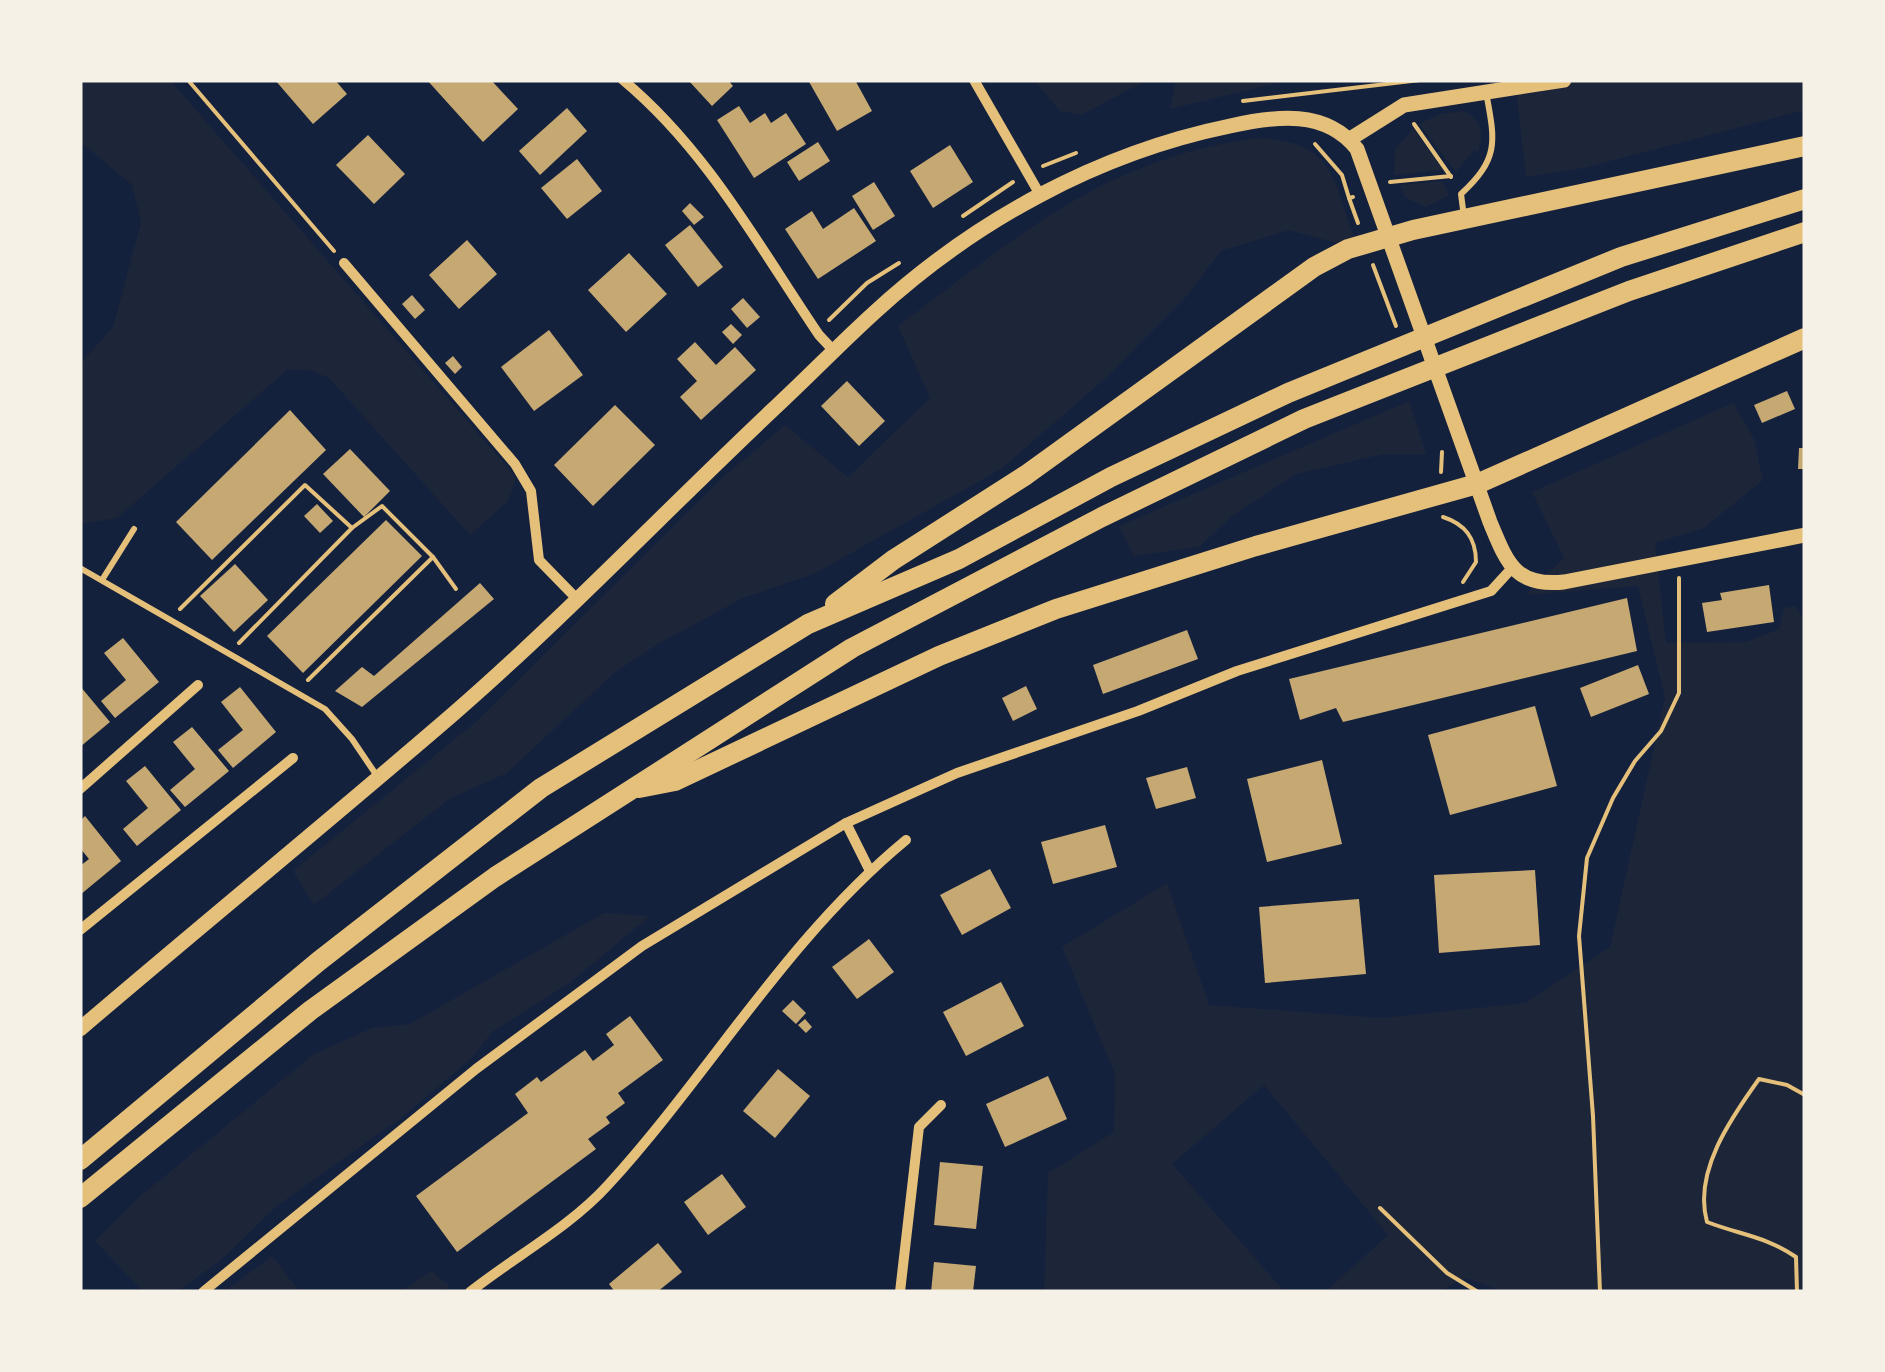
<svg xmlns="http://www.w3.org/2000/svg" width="1885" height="1372" font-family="'DejaVu Sans',sans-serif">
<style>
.green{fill:#1d2539}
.building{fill:#c6a872}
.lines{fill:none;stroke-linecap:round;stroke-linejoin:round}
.path{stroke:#e5c07b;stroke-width:4}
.service{stroke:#e5c07b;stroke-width:6}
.minor{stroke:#e5c07b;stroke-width:10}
.tertiary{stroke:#e5c07b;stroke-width:15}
.primary{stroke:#e5c07b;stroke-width:20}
</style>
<rect width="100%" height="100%" fill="#14213d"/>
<g class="green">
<polygon points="80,80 170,80 516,477 508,501 470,535 329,378 309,370 287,370 117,518 80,524 80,364 113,327 141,222 132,185 80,142"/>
<polygon points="1034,80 1147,80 1081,115 1060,111"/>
<polygon points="1176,80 1290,80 1170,109"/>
<polygon points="1515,80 1805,80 1805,110 1584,168 1526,177"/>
<path d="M1464,111c17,8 21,24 14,41l-4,-2 -18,22 -37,-48 21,-10z"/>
<polygon points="1413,129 1442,168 1442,170 1394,175 1395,149"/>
<path d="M1256,138c85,3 75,46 103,111l-70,-19 -68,21 -36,47 -78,79 -106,92 -187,105 -71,24 -85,46 -44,29 -107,100 -58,26 -135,106 -21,-34 184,-150 245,-243 63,-53 63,52 82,-79 -32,-72c120,-89 202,-166 358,-188z"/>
<polygon points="1442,181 1449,195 1425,207 1405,197 1399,185"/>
<polygon points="1409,401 1426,454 1384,454 1296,474 1235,514 1199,547 1134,556 1119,526"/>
<polygon points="1733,403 1754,439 1763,480 1704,528 1655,543 1666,643 1746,642 1779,629 1784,608 1795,606 1804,619 1805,1292 1504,1292 1466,1278 1437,1292 1325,1292 1388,1235 1264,1085 1172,1164 1285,1292 1044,1292 1048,1173 1114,1132 1115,1074 1062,947 1167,883 1209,1005 1382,1018 1525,1003 1610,947 1665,698 1638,586 1525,595 1564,558 1532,492"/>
<polygon points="604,913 650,916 571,982 492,1032 473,1057 406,1114 277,1206 220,1261 176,1292 143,1292 95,1241 138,1198 314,1054 372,1028 410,1024"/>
<polygon points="272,1256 300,1292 224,1292"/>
<polygon points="431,1271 450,1286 443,1292 400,1292"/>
</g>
<g class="building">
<polygon points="275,80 335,80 347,94 313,124"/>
<polygon points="427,80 491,80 518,109 483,142"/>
<polygon points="688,80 728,80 733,86 712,106"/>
<polygon points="808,80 855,80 872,111 837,131"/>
<polygon points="739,106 750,123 765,113 771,123 786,113 806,144 754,178 717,120"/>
<polygon points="567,108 587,131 540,175 519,151"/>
<polygon points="368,135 405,174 374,204 336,165"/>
<polygon points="818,142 830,161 799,181 787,162"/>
<polygon points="950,145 973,182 933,208 910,171"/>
<polygon points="577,159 602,191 567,219 541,188"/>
<polygon points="874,182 895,216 873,230 852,196"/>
<polygon points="690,203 704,217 694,225 682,211"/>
<polygon points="854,208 876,241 818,279 785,229 812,211 823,229"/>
<polygon points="690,225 723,267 698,287 665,245"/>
<polygon points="467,240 497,274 459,309 429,275"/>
<polygon points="629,253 667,294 626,332 588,290"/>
<polygon points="412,295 425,310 415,319 402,304"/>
<polygon points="743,298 760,317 747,328 731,309"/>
<polygon points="731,324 742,335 733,344 722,332"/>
<polygon points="549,330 583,375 534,411 501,367"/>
<polygon points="695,342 716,365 735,347 756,370 701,420 680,397 697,381 677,359"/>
<polygon points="453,356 462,367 455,374 445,363"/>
<polygon points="847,381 885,421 859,446 821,406"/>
<polygon points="1787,391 1795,409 1762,423 1754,405"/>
<polygon points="615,405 655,445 593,506 554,465"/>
<polygon points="290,410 326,450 212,560 176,522"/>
<polygon points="1799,448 1805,448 1805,469 1798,469"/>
<polygon points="350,449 390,491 364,517 323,474"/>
<polygon points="317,504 333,521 320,533 304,516"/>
<polygon points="386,520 422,556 303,673 267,636"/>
<polygon points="235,564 268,600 234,632 200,596"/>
<polygon points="480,583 494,599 362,707 335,691 362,667 374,676"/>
<polygon points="1769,585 1774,622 1707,632 1702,603 1722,600 1720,593"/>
<polygon points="1627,598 1637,651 1343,722 1336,708 1300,720 1289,679"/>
<polygon points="1187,630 1198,659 1103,694 1093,665"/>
<polygon points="123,638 159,682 115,718 101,701 126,680 104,653"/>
<polygon points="1638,665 1649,694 1591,717 1580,688"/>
<polygon points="80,686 110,722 80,747"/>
<polygon points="1026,686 1037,709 1013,721 1002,698"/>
<polygon points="240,687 276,732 233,768 218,750 243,730 221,702"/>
<polygon points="1535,706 1557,786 1450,815 1428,735"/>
<polygon points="192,727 229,771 185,807 170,790 195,769 173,742"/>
<polygon points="1322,760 1342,844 1267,862 1247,779"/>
<polygon points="145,766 181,810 137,846 123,829 148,808 126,781"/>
<polygon points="1187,767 1196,798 1156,809 1146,778"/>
<polygon points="85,816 121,861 80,895 80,866 89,859 80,848 80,821"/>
<polygon points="1105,825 1117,867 1053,884 1041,842"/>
<polygon points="990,869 1011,908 962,935 940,895"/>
<polygon points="1535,870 1540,945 1439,953 1434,875"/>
<polygon points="1359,899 1366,974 1265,983 1259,907"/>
<polygon points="869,939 894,972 857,999 832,967"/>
<polygon points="1001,982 1024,1026 966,1056 943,1012"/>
<polygon points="793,1000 806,1013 796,1024 782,1011"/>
<polygon points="630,1016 663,1060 618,1093 625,1103 606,1117 610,1123 588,1139 596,1149 457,1252 416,1196 528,1113 515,1094 537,1077 541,1082 585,1050 593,1061 614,1045 606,1034"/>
<polygon points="805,1019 812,1027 806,1033 798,1025"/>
<polygon points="778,1069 810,1096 775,1138 743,1111"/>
<polygon points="1048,1076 1067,1119 1005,1147 986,1104"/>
<polygon points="940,1162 983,1166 976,1229 934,1225"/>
<polygon points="722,1174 746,1207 708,1235 684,1202"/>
<polygon points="658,1243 682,1272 657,1292 615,1292 609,1284"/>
<polygon points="934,1262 976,1266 973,1292 931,1292"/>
</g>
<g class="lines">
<g class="path">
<polyline points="188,80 334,251"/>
<polyline points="1243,101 1420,80"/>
<polyline points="1414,124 1451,177"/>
<polyline points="1315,144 1342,175 1349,198"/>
<polyline points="1043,166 1076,153"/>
<polyline points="1390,182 1451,176"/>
<polyline points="1353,197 1349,198 1358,223"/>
<polyline points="963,216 1013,182"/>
<polyline points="1373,265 1396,326"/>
<polyline points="829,320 867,283 899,263"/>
<polyline points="1441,472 1442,452"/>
<path d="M1443,517c22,7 33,21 33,45l-13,20"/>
<polyline points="433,557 456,589"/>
<polyline points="180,609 305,485 352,528 239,643"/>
<polyline points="308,680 433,557 382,506 352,528"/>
<polyline points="1380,1208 1447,1273 1478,1292"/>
<polyline points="1600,1292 1593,1116 1579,936 1587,858 1613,798 1635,761 1661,731 1679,693 1679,578"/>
<path d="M1797,1292l-1,-35c-31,-21 -55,-22 -89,-35 -14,-50 24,-104 52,-143l28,6 18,10"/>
</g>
<g class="service">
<path d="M1464,217l-3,-23c39,-36 34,-53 25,-102"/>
<polyline points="80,568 325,709 352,739 377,776"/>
<polyline points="102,580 134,529"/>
</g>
<g class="minor">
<path d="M623,80c84,70 135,165 196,255l15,16"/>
<polyline points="974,80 1039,193"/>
<polyline points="344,263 515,464 531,491 539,560 576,598"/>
<polyline points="80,789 198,685"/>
<polyline points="846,823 870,871"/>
<polyline points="80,930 293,758"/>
<polyline points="203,1292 476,1069 642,946 846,823 957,773 1138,711 1237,671 1491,591 1513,567"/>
<path d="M470,1292c44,-35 100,-65 138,-107 103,-113 178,-246 298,-345"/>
<polyline points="900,1292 919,1127 941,1105"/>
</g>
<g class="tertiary">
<polyline points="1350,139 1404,105 1564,80"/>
<path d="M80,1029c123,-105 249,-208 372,-314 114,-99 219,-210 329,-313 32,-30 62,-61 94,-90 99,-91 223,-159 355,-186 45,-10 96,-17 127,23l133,373c17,41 25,65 74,60l241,-47"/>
</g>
<g class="primary">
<polyline points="835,604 893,560 1026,475 1314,267 1348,249 1413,230 1805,146"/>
<polyline points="639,788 675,781 939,656 1056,609 1256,546 1477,484 1805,338"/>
<polyline points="80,1160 319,961 541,788 808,624 959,559 1111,477 1288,393 1621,257 1805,199"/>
<polyline points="80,1198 311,1010 495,877 852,648 1102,517 1304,419 1629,291 1805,232"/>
</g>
</g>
<rect width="1885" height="1372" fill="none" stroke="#f6f1e7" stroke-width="165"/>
</svg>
